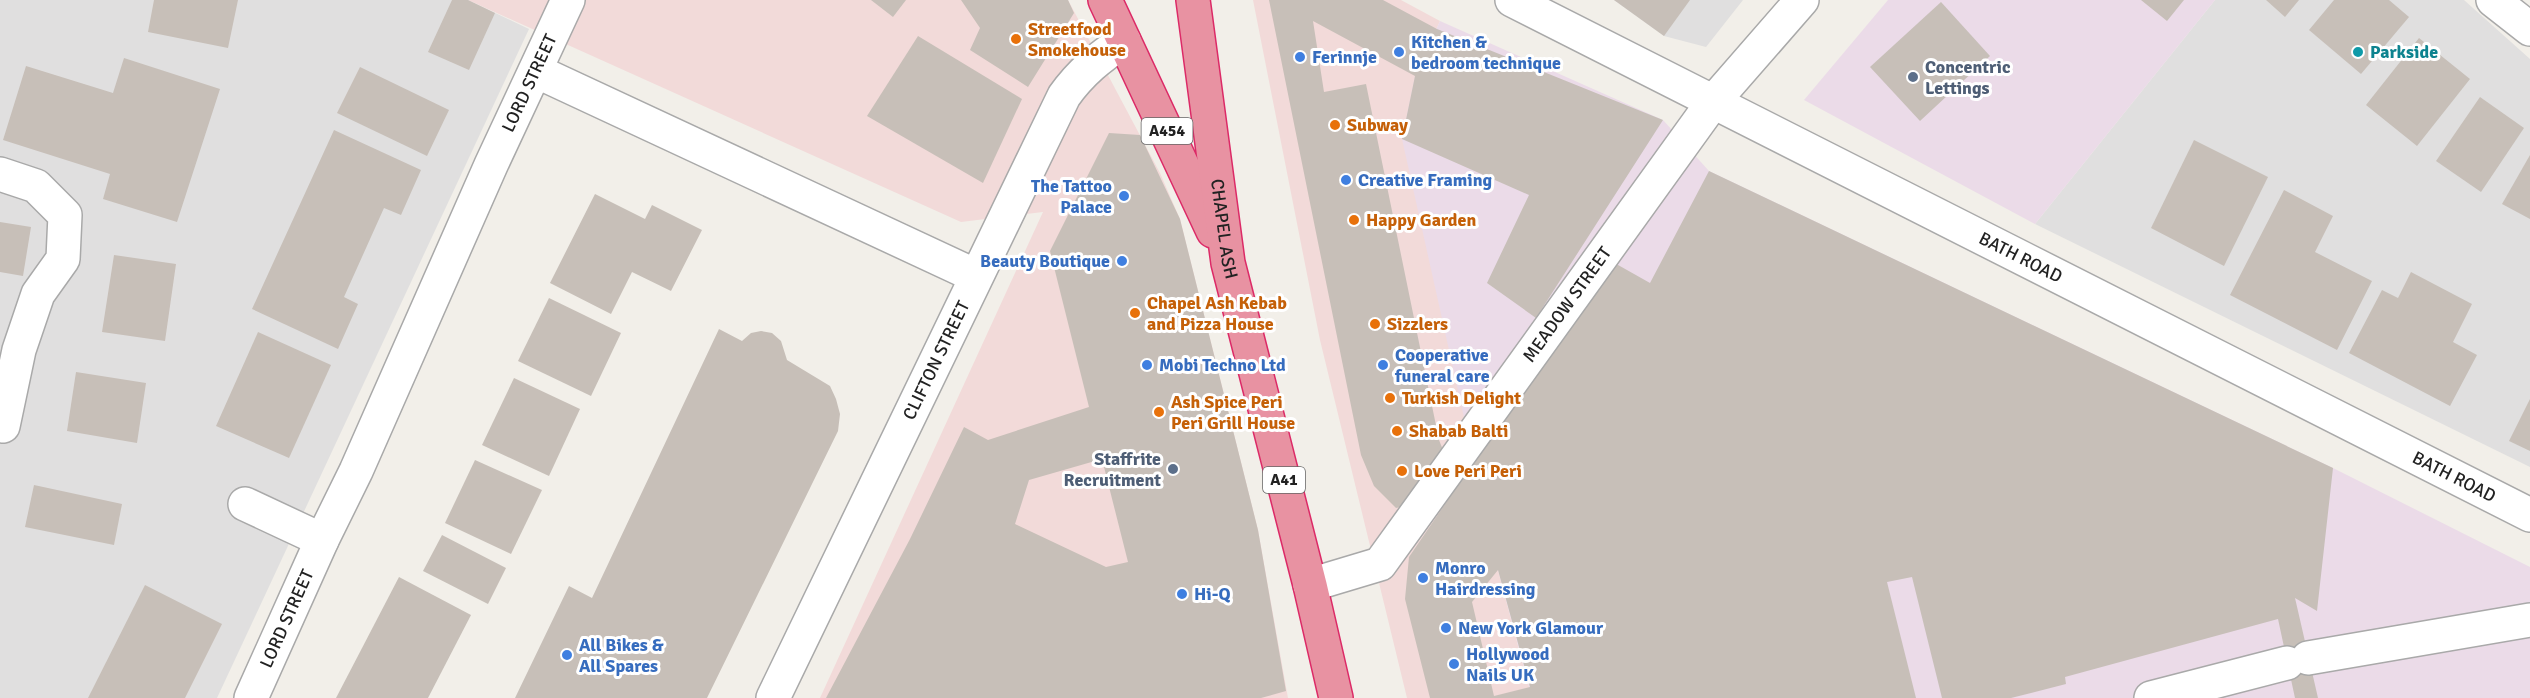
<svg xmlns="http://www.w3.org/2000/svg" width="2530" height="698" font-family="Signika,sans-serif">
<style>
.residential{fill:#e0dfdf}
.commercial{fill:#f2dad9}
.industrial{fill:#ebdbe8}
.building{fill:#c7bfb8;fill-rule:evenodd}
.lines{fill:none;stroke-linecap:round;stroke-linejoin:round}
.minor-casing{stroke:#a9a9a9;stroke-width:36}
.highway-casing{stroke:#dc2a67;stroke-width:36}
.minor{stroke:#fff;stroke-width:33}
.highway{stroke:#e892a2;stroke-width:33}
.food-dot{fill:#e8710a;stroke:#fff;stroke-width:2}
.shop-dot{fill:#3f7fe0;stroke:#fff;stroke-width:2}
.culture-dot{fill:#0f9aa8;stroke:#fff;stroke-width:2}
.service-dot{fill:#5c6f8a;stroke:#fff;stroke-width:2}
.labels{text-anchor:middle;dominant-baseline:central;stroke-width:6;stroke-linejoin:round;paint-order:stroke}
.shield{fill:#fff;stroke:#646464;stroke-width:1.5}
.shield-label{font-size:16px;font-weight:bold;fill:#222}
.food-label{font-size:18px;font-weight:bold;fill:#c56008;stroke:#fff;text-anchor:start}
.shop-label{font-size:18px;font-weight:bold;fill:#366cbe;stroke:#fff;text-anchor:start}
.culture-label{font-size:18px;font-weight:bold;fill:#0d838f;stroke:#fff;text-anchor:start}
.service-label{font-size:18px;font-weight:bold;fill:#4e5e75;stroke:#fff;text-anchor:start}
.street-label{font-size:18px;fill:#222;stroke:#fff}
</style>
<rect width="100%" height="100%" fill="#f2efe9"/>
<g class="residential">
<polygon points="0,0 468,0 529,29 217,698 0,698"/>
<polygon points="1614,0 1743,0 1706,47 1664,36"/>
<polygon points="2215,0 2464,0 2530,59 2530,467 2035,224"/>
</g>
<g class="commercial">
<polygon points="468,0 1068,0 1160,173 1180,219 1258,530 1288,698 820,698 1043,212 961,222"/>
<polygon points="1253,0 1401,0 1440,21 1415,76 1498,570 1532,698 1407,698 1320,340"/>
</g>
<g class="industrial">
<polygon points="1888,0 2215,0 2035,224 1804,100"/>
<polygon points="1440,21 1663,120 1709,171 2333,468 2530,567 2530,698 1532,698 1498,570 1402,139 1415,76"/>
</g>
<g class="building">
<polygon points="154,0 238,0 228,48 148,32"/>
<polygon points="452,0 468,0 495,13 469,70 428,52"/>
<polygon points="871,0 906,0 893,17"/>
<polygon points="961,0 1068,0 1074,13 1028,87 970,50 980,28"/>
<polygon points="1269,0 1383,0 1437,29 1663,120 1536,318 1487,283 1529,195 1402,139 1415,76 1313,21 1324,92 1366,84 1439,440 1445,455 1418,503 1396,508 1374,486 1361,455"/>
<polygon points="1614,0 1690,0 1664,36"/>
<polygon points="2141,0 2184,0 2167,21"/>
<polygon points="2266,0 2299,0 2285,17"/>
<polygon points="2334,0 2389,0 2409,17 2361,74 2309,30"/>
<polygon points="1941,2 1990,56 1920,121 1870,67"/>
<polygon points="918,36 1022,99 983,183 867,116"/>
<polygon points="2419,38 2470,79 2417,146 2366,105"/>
<polygon points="124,58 220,89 177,222 103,199 110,174 3,140 26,66 113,93"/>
<polygon points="360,67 449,110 427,156 337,113"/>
<polygon points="2480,97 2524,128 2481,192 2436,161"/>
<polygon points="334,130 421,170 401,215 384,208 344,297 358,304 338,349 252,309"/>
<path d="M1109,133l31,2 40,84 78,311 28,161 -25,7h-435l84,-159 54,-112 24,13 101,-33 -39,-156zM1102,459l26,103 -22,5 -91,-43 14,-44z"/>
<polygon points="2194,140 2268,177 2224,266 2151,228"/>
<polygon points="2530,155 2530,219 2502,204"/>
<path d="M1709,171l624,297 -16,143 -22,-13 23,100h-23l-17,-79 -213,58 1,7 -55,14h-69l-30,-121 -25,5 29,116h-486l-25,-99 4,-42 202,-296 39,22zM1498,570l32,117 -36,9 -22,-94z"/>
<polygon points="2284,190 2333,216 2315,252 2372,281 2337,350 2230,295"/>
<polygon points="595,194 645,219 652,205 702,230 671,291 632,272 611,314 550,283"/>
<polygon points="0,222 31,227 23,276 0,272"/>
<polygon points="114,255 176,264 165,341 102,332"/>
<polygon points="2411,272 2472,304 2453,342 2477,355 2450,406 2349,353 2382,290 2398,298"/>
<polygon points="549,298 621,333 591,396 518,361"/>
<polygon points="719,329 742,341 751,333 761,331 772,333 781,341 787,360 830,386 836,399 840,414 838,431 707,698 515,698 569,586 592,598"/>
<polygon points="258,332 331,365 289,458 216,426"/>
<polygon points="76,372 146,383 137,443 67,431"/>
<polygon points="514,378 580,409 549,476 482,445"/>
<polygon points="2530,399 2530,451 2509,441"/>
<polygon points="475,460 542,490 511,554 445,523"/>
<polygon points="34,485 122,504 114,545 25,527"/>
<polygon points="442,535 506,568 488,604 423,571"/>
<polygon points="399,577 471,615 428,698 336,698"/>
<polygon points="145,585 222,624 185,698 88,698"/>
</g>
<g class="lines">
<defs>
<g id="minor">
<path id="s1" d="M1512,0l1018,515"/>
<polyline points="2493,0 2530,29"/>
<polyline points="536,71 976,276"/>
<polyline points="0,174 36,186 65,215 63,259 38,294 19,350 3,426"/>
<polyline points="245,504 322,540"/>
<path id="s2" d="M1310,585l70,-21 333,-462 89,-102"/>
<polyline points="2308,658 2530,620"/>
<path id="s3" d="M251,698l71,-158 34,-69 135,-306 77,-165"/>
<path id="s4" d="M773,698l291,-602c17,-24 36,-39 60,-55"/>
<polyline points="2151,698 2287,663"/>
</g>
<g id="highway">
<polyline points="1105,0 1213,231"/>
<path id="s5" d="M1193,0l35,263 82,322 26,113"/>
</g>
</defs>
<use href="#minor" class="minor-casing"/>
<use href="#highway" class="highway-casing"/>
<use href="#minor" class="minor"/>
<use href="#highway" class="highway"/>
</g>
<g class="food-dot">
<circle cx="1016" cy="39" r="6"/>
<circle cx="1335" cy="125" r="6"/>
<circle cx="1354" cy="220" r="6"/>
<circle cx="1135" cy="313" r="6"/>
<circle cx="1375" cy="324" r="6"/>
<circle cx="1390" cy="398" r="6"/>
<circle cx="1159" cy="412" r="6"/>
<circle cx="1397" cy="431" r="6"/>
<circle cx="1402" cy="471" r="6"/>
</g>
<g class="shop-dot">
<circle cx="1399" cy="52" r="6"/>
<circle cx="1300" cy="57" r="6"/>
<circle cx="1346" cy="180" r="6"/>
<circle cx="1124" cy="196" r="6"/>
<circle cx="1122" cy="261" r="6"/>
<circle cx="1147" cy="365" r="6"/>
<circle cx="1383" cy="365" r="6"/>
<circle cx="1423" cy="578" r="6"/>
<circle cx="1182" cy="594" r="6"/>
<circle cx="1446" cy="628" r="6"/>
<circle cx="567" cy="655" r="6"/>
<circle cx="1454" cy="664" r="6"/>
</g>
<circle class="culture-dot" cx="2358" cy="52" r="6"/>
<g class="service-dot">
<circle cx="1913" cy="77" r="6"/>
<circle cx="1173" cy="469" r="6"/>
</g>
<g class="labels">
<g class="shield">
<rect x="1141.5" y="118" width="51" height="26" rx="4.5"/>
<rect x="1263" y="467" width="42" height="26" rx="4.5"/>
</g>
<g class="shield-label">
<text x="1167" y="131">A454</text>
<text x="1284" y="480">A41</text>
</g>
<g class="food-label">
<text x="1028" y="29">Streetfood<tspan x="1028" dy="21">Smokehouse</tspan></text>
<text x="1347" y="125">Subway</text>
<text x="1366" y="220">Happy Garden</text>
<text x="1147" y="303">Chapel Ash Kebab<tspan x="1147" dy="21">and Pizza House</tspan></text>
<text x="1387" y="324">Sizzlers</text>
<text x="1402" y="398">Turkish Delight</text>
<text x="1171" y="402">Ash Spice Peri<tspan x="1171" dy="21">Peri Grill House</tspan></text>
<text x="1409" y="431">Shabab Balti</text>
<text x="1414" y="471">Love Peri Peri</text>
</g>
<g class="shop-label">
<text x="1411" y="42">Kitchen &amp;<tspan x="1411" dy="21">bedroom technique</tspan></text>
<text x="1312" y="57">Ferinnje</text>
<text x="1358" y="180">Creative Framing</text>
<text x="1112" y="186" text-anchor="end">The Tattoo<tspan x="1112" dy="21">Palace</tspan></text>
<text x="1110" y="261" text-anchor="end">Beauty Boutique</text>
<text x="1395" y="355">Cooperative<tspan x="1395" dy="21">funeral care</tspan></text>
<text x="1159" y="365">Mobi Techno Ltd</text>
<text x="1435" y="568">Monro<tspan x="1435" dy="21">Hairdressing</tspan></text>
<text x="1194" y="594">Hi-Q</text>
<text x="1458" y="628">New York Glamour</text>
<text x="579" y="645">All Bikes &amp;<tspan x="579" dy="21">All Spares</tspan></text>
<text x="1466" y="654">Hollywood<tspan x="1466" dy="21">Nails UK</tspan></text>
</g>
<g class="culture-label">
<text x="2370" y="52">Parkside</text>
</g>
<g class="service-label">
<text x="1925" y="67">Concentric<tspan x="1925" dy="21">Lettings</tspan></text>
<text x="1161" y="459" text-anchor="end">Staffrite<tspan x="1161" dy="21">Recruitment</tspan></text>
</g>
<g class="street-label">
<text stroke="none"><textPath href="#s3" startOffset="675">LORD STREET</textPath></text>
<text stroke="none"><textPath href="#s5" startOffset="231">CHAPEL ASH</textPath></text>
<text stroke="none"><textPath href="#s1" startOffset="570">BATH ROAD</textPath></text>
<text stroke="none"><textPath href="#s2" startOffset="393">MEADOW STREET</textPath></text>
<text stroke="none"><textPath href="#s4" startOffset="375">CLIFTON STREET</textPath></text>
<text stroke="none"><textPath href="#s1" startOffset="1056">BATH ROAD</textPath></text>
<text stroke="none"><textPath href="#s3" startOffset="87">LORD STREET</textPath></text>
</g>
</g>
</svg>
